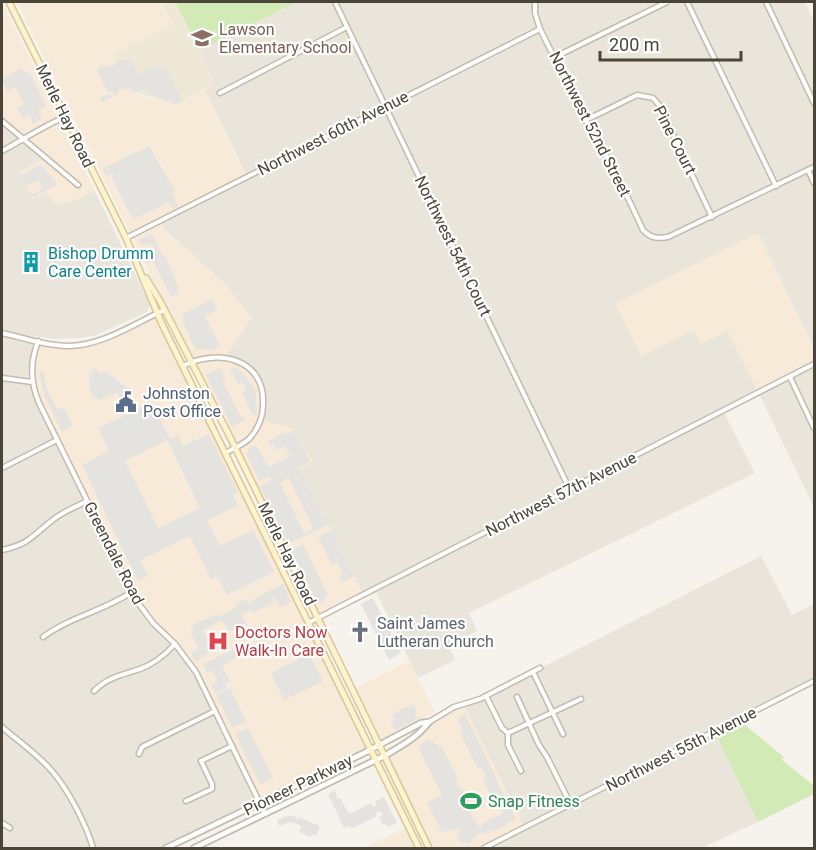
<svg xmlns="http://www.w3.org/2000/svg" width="816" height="850" font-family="Roboto,sans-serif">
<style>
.residential{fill:#eae5da}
.commercial{fill:#f7ead8}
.education{fill:#efe8d6}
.green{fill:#d2eab5}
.parking{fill:#e5e3e0;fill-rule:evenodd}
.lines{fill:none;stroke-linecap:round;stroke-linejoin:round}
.minor-casing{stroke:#c2bbae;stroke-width:7}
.tertiary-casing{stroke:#c2bbae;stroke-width:8}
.secondary-casing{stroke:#d6c79b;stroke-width:8}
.minor{stroke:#fff;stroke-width:4}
.tertiary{stroke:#fff;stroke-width:4.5}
.secondary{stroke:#fff3cd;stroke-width:5}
.labels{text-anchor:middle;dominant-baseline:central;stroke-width:4.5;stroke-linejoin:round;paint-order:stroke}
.education-label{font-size:16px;fill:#785e54;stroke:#fff;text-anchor:start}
.street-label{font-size:16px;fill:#4b4439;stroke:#fff}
.culture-label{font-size:16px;fill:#0d838f;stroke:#fff;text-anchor:start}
.service-label{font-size:16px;fill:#4e5e75;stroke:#fff;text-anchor:start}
.worship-label{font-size:16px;fill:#5b616d;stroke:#fff;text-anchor:start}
.health-label{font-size:16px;fill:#be3a42;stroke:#fff;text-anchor:start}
.leisure-label{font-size:16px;fill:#27864d;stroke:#fff;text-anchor:start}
</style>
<rect width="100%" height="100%" fill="#f6f3ec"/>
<g class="residential">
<polygon points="297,2 805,2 814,22 814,348 758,233 694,330 728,331 760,394 814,368 814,507 759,394 724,413 755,473 469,613 477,631 448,645 455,660 418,678 376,592 362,593 299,468 312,461 261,419 225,357 251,318 226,285 164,229 160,221 244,170 205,90 214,84 200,50"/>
<polygon points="2,126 43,160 46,193 56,204 69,202 95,191 150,305 147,312 96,335 80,338 54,339 34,336 28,377 40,409 133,600 148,621 178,653 193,673 254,800 252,805 161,848 2,848"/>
<polygon points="761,556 792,615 814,604 814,677 527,825 523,825 463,704 480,699"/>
<polygon points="716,735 758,822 702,848 492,848"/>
</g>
<g class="commercial">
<polygon points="2,2 95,191 69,202 55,204 46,193 33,199 20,171 43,159 2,126"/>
<polygon points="17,2 162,2 173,24 114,54 134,93 175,105 205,90 237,158 248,175 160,221 164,230 226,285 255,323 250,319 225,357 233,359 252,372 263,393 261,419 295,429 312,461 299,468 361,592 367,593 318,618"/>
<polygon points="758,233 814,348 814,362 757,390 728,331 701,344 694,330 641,356 615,304"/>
<polygon points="158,313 370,750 260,803 196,672 186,658 144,612 39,403 31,369 38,341 70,346 103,339"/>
<polygon points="409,661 435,712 386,739 379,735 355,688"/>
<polygon points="463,704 525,828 484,848 429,848 384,756 410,741 429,722"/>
<polygon points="408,827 419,848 364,848"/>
</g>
<polygon class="education" points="162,2 297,2 200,50 214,84 175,105 136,92 134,93 114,53 173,24"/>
<g class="green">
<polygon points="175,2 297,2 200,50"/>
<polygon points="736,724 745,725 784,757 782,760 814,786 814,794 758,822 716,735"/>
</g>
<g class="parking">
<polygon points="131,59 137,71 134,73 136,75 154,66 166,69 183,100 175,105 172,100 169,101 146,93 145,89 134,93 131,88 124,91 123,88 118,90 118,93 113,97 102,102 100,98 110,94 112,97 114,96 112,91 108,93 97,70 99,67 113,65 117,61"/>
<polygon points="20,68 32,76 46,106 38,111 42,119 33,123 29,115 23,118 17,108 24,104 15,87 7,91 2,80"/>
<polygon points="149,146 175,191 172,193 178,206 173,208 168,203 139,217 134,218 130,214 112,178 114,173 106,176 102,169"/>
<polygon points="41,164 57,185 34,197 32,194 42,189 39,180 27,186 21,175"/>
<polygon points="152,234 163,256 165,255 179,289 177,290 179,293 171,297 153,261 147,263 144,256 155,251 154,246 150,243 142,246 139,240"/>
<polygon points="212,299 217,310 205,316 210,327 206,330 211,328 220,346 212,350 200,349 196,350 182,320 184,318 182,314"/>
<polygon points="234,367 245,375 255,390 257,413 253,415 242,393 246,390 242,382 238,384 230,369"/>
<polygon points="93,368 97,369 98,373 107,372 125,386 129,394 120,399 117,393 99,401 97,397 94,399 90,391 89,374 93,373"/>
<polygon points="220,368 226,379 223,381 241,417 243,416 245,420 232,427 206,375"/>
<polygon points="39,372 44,372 46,387 57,410 64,407 73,426 62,432 45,397"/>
<path d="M152,402l18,37 8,-4 5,11 26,-12 29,59 -5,2 5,10 -31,15 13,26 33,-16 21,42 -47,23 -9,-18 -7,2 -21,-43 -50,24 8,16 -10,5 -56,-116 27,-14 -11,-23zM167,440l33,68 -42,20 -33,-67z"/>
<path d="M295,430l15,31 -23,12 12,-5 29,57 -40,19 -28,-57 12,-7 -2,-4 -11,5 -13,-27 3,-2 -1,-3 8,-4 12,22 22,-11 -5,-10 -9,4 -3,-6 -3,1 -2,-4 17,-9 2,2zM289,478l24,50 -9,5 -24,-50z"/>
<polygon points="331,531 354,577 342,582 339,576 343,573 337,562 332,564 318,537"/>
<polygon points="303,544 328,595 324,597 326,600 318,604 291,550"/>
<polygon points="283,584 291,602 280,607 274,597 272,598 274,602 253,613 251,610 241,614 246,624 228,632 222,620 203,630 213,651 195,661 191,653 199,649 190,632 194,631 191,626 216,614 218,617 236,608 235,605 246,599 249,604 251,603 250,601"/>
<polygon points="373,598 401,653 389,660 361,604"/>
<polygon points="234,649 239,657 222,666 230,681 225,684 227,687 215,693 211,685 218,681 212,670 207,672 203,664"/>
<polygon points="309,654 323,681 284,700 271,673"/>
<polygon points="230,688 246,721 232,728 216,694"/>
<polygon points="413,704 417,712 415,714 418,719 395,730 391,722 395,719 392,714"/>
<polygon points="465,714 516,819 508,823 506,821 507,825 491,832 488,830 489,833 486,835 483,832 473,838 474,841 467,844 465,842 461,843 457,834 460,832 458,828 442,832 427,803 442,795 418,747 428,739 439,746 441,745 458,778 455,780 458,787 461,786 473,810 470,813 480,828 482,827 481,824 502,814 504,816 500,807 497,807 483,780 486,777 482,768 478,769 460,733 463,731 457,718"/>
<polygon points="248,728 273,778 260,785 235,734"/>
<polygon points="335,790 337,796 336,799 340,798 349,814 371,803 373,807 376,806 375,801 384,797 397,823 388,827 386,824 383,825 379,817 383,815 380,811 376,813 377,816 353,828 349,826 344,828 328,794"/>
<polygon points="290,815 296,817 296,821 298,817 320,826 316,836 313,834 311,837 299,832 301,826 290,822 279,826 277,820"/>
</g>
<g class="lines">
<defs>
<g id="minor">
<polyline points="335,2 570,490"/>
<path d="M535,2v11l5,16 58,116 14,19 31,66c8,8 14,9 25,7l146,-70"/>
<polyline points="687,2 776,186"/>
<polyline points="766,2 814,103"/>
<polyline points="555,57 667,2"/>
<polyline points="220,93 347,27"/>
<polyline points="586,120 637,95 653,98 659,105 712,217"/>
<polyline points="2,121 78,185"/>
<path d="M2,151c21,-11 41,-25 63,-34"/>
<polyline points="808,170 814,183"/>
<polyline points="126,238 540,29"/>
<path d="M2,333c22,5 45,13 68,13 33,-1 64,-22 94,-36"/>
<path d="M38,341c-8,22 -8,40 1,62l97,197 17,23 22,21 21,28 69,142"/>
<path d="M183,366c34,-18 83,-8 80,39 0,13 -6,25 -14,34 -7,6 -16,10 -24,14"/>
<polyline points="790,377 814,428"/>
<polyline points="2,378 32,382"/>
<polyline points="2,468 57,440"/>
<path d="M2,550c28,-6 31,-15 52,-31 10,-8 22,-12 33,-18"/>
<polyline points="308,623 814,364"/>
<path d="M43,637c27,-20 60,-26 89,-45"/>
<polyline points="533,672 563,734"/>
<path d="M94,691c14,-14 28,-16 46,-22 14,-5 25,-14 35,-25"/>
<polyline points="486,696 502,728 508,733 508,745 521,771"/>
<polyline points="517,697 539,745 547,757 571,805"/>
<polyline points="429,722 454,707 480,699 540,668"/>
<path d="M2,727c16,14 35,27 49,43 17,19 35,54 42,78"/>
<polyline points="508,733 581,699"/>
<polyline points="139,754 142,747 215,711"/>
<polyline points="186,801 212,789 212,784 201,761 232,746"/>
<polyline points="2,823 10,828"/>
<polyline points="484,848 814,681"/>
</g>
<g id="tertiary">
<polyline points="166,848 364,753 421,723 429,722"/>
<path d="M194,848l190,-92c17,-10 33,-18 45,-34"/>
</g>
<g id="secondary">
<polyline points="9,2 126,238 161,322 230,463 419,848"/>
<polyline points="146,278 160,301 231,439 429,848"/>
</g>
</defs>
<use href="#minor" class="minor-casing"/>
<use href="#tertiary" class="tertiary-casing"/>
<use href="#secondary" class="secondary-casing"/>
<use href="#minor" class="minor"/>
<use href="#tertiary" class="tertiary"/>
<use href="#secondary" class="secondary"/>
</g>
<defs>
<symbol id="school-bare" viewBox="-9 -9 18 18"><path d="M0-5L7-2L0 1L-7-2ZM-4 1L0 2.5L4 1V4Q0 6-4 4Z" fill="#8d6e63" stroke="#fff" stroke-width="2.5" paint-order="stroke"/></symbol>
<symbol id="building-bare" viewBox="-9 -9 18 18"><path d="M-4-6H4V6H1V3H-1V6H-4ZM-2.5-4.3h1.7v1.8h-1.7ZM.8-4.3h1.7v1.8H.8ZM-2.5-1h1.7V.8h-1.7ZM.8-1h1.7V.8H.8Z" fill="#0f9aa8" stroke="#fff" stroke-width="2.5" paint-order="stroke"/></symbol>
<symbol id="civic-bare" viewBox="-9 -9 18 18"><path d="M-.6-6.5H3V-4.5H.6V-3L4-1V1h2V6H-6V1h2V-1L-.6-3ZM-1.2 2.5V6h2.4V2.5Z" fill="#5c6f8a" stroke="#fff" stroke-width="2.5" paint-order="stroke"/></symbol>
<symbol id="church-bare" viewBox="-9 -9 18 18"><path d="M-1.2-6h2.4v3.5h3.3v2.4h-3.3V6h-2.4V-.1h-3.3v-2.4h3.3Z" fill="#6b7280" stroke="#fff" stroke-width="2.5" paint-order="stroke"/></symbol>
<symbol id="hospital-bare" viewBox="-9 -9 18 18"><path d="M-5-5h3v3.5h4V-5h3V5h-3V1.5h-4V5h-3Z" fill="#e0444e" stroke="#fff" stroke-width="2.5" paint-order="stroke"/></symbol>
<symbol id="stadium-bare" viewBox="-9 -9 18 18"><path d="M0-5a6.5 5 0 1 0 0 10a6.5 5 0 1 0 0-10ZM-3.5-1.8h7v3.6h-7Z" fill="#2e9e5b" stroke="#fff" stroke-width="2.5" paint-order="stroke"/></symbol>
</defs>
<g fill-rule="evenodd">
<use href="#school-bare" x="187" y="23" width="30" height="30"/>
<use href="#building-bare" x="16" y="247" width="30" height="30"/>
<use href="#civic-bare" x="111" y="387" width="30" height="30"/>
<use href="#church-bare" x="345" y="617" width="30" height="30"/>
<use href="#hospital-bare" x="203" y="626" width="30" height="30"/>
<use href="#stadium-bare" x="456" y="786" width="30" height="30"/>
</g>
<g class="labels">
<g class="education-label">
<text x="219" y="29">Lawson<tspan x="219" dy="18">Elementary School</tspan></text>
</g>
<g class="street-label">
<text transform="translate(65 116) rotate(64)">Merle Hay Road</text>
<text transform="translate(590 124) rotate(63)">Northwest 52nd Street</text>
<text transform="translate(333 133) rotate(-27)">Northwest 60th Avenue</text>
<text transform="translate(675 140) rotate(63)">Pine Court</text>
<text transform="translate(453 246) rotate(64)">Northwest 54th Court</text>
<text transform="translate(561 494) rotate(-27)">Northwest 57th Avenue</text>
<text transform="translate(114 553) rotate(63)">Greendale Road</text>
<text transform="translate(287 554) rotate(64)">Merle Hay Road</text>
<text transform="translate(681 749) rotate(-27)">Northwest 55th Avenue</text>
<text transform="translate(298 785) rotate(-26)">Pioneer Parkway</text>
</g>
<g class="culture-label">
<text x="48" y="253">Bishop Drumm<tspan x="48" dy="18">Care Center</tspan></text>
</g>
<g class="service-label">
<text x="143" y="393">Johnston<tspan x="143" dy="18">Post Office</tspan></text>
</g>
<g class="worship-label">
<text x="377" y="623">Saint James<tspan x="377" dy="18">Lutheran Church</tspan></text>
</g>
<g class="health-label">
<text x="235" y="632">Doctors Now<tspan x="235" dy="18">Walk-In Care</tspan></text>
</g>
<g class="leisure-label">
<text x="488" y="801">Snap Fitness</text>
</g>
</g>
<rect width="816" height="850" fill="none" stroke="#4b4439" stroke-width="6"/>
<path d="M600 51v9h141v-9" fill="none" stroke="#4b4439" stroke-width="3"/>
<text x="609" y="51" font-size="18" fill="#4b4439" stroke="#ffffff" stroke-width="4.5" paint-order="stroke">200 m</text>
</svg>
